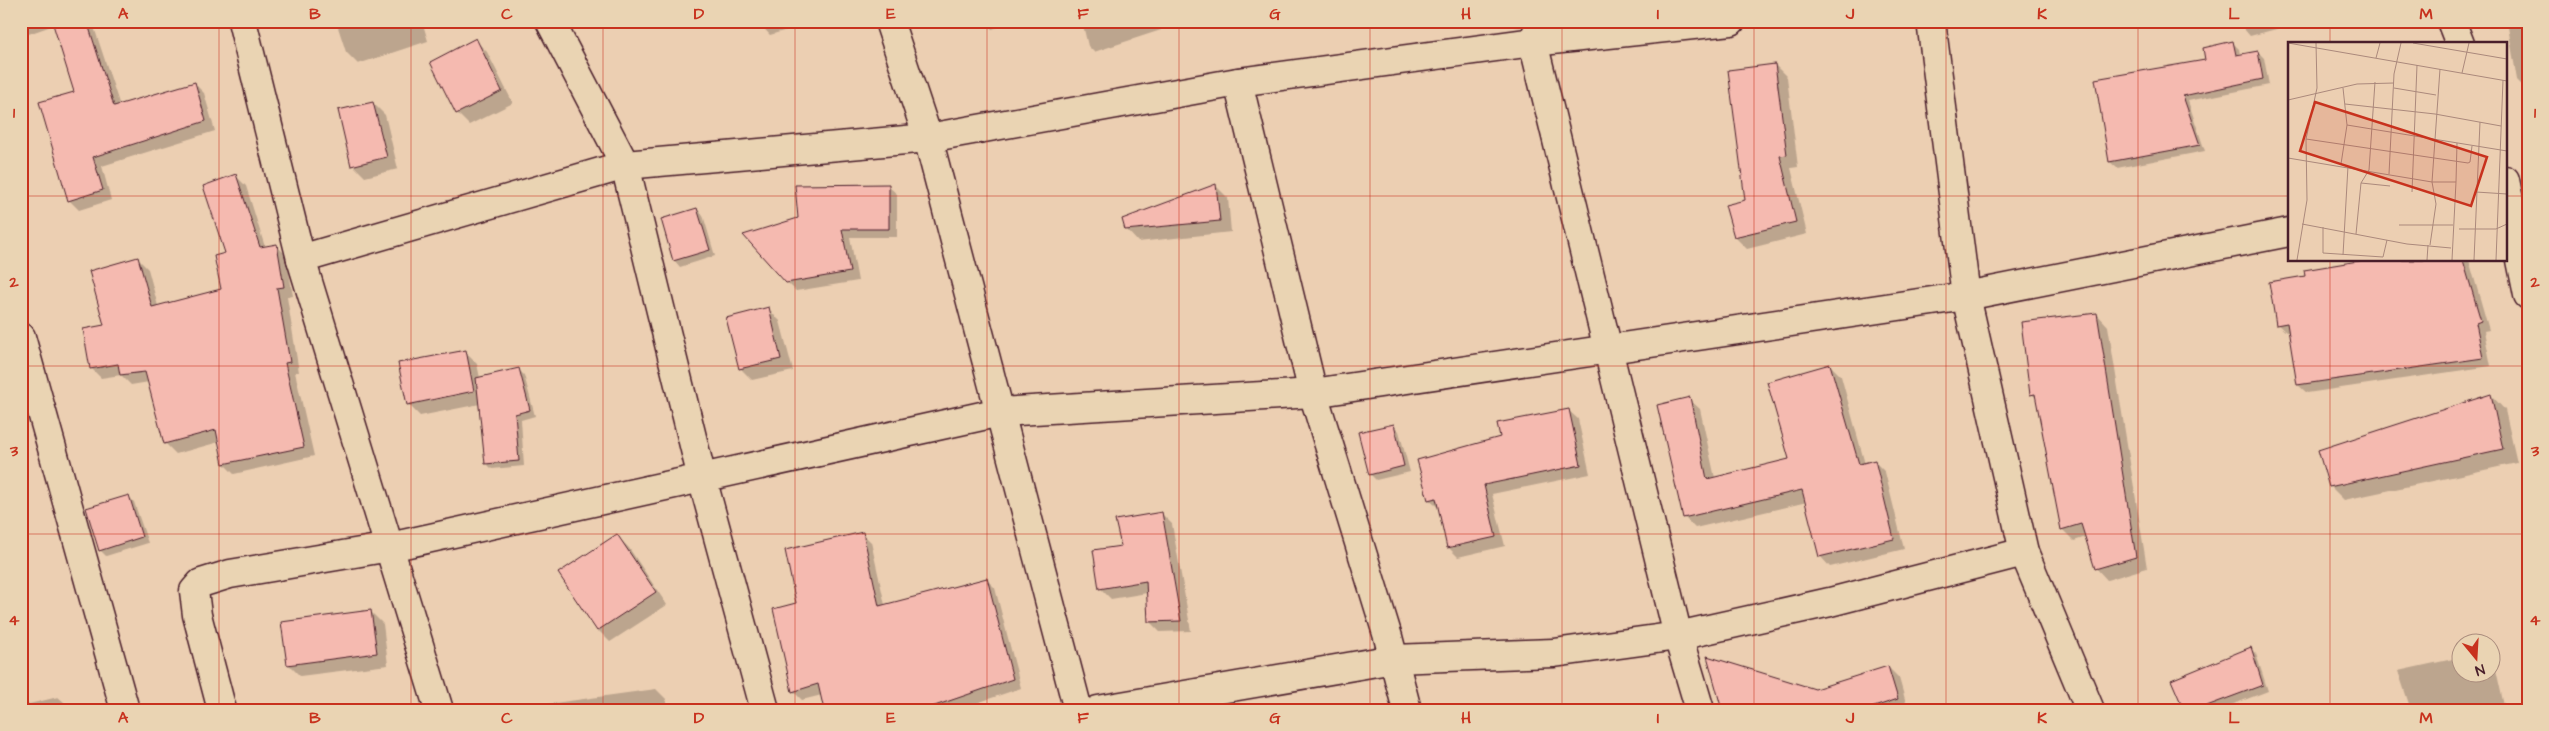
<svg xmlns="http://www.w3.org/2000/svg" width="2549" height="731" font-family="'Architects Daughter',sans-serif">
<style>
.shadow{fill:#0003}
.building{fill:#f5bab0;stroke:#4a1f2b}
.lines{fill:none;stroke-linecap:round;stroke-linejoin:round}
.minor-casing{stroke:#4a1f2b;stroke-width:31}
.minor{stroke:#ead4b3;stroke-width:28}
.grid{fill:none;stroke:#c8321e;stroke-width:1;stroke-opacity:0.55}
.inset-road{fill:none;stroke:#ab897c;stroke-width:1}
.view{fill:#c8321e;fill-opacity:0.15;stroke:#c8321e;stroke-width:2.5}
.inset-edge{fill:none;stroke:#4a1f2b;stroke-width:2.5}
.neatline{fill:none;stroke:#c8321e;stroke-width:2}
.grid-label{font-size:16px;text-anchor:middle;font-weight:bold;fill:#c8321e}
</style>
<rect width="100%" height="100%" fill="#eccfb2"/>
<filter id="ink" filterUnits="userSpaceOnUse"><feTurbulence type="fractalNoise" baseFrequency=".02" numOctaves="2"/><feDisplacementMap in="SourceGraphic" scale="10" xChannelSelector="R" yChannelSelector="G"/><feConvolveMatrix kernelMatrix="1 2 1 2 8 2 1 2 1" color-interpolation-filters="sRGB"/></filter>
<g filter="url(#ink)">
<g class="shadow">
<polygon points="21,21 92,21 120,106 194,83 204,93 215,131 102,166 111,200 79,210 69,200 75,93 54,25 23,36"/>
<polygon points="336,21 422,21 428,41 358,64 346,52"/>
<polygon points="757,21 817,21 770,35"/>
<polygon points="985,21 1017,21 992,29"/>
<polygon points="1082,21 1159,21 1161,30 1094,52 1088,46"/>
<polygon points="2237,21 2306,21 2250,36"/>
<polygon points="2349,21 2371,21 2354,26"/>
<polygon points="2507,21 2528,21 2528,85 2523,86 2517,80"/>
<polygon points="475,40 487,52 513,103 469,125 457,113"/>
<polygon points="2233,43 2239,49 2240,55 2258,52 2264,58 2269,85 2188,101 2205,151 2117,168 2110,162 2096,80 2207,61"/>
<polygon points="1775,65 1787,77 1798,167 1791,168 1807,234 1747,249 1735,237 1727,206 1746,201"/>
<polygon points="373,103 385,115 398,169 365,177 353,165"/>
<polygon points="236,176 246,186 265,247 276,245 286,255 293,296 287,297 299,372 295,372 314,456 234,474 224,464 219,442 176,454 166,444 149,382 131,385 121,375 101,378 91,368 106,326 138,259 148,269 158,306 223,289"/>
<polygon points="888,186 897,194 897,237 850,237 858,281 796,291 787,282 799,219"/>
<polygon points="1216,186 1228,198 1231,232 1138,242 1126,229"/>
<polygon points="697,209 703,215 715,256 680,267 674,260"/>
<polygon points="2369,260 2469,260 2489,330 2484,331 2491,366 2307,393 2298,385 2290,332 2286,332 2277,324 2306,277"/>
<polygon points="768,309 780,321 793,371 752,380 740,368"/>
<polygon points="2097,314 2108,326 2147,568 2107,580 2096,568 2086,537 2074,541 2062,529 2038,400 2032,394"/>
<polygon points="465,352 477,364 480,378 518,369 524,375 535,416 521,420 524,466 492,469 486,463 480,404 420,416 408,404"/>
<polygon points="1830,365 1841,376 1865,464 1874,461 1885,472 1904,549 1830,567 1820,556 1807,502 1695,528 1684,517 1689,399 1700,409 1715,478 1791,460"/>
<polygon points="2491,395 2505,410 2517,463 2344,500 2330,486"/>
<polygon points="1568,410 1578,419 1590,474 1492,494 1505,546 1458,557 1449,548 1440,509 1429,500 1419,461 1502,438"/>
<polygon points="1393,425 1399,431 1410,472 1376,480 1370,474"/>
<polygon points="128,496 134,502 148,543 106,556 100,550"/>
<polygon points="1161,513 1172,524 1191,631 1160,632 1149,621 1147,593 1111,599 1100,588 1122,547"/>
<polygon points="862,533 871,542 885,605 986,579 995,588 1021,688 956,710 826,710 822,695 802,700 793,691 798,604"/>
<polygon points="617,536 629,548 667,605 610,642 598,630"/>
<polygon points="371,612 383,624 388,665 300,676 288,664"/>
<polygon points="2250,648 2256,654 2268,691 2218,710 2185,710"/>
<polygon points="2462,657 2462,674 2492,674 2492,659 2494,661 2505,710 2411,710 2398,671"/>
<polygon points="1888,667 1899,678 1908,710 1858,710"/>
<polygon points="656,689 666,699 668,710 533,710 533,706"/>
<polygon points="58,697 65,703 66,710 21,710 21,706"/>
</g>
<g class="building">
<polygon points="52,21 87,21 114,106 195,82 206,121 93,157 103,190 68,201 39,102 74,92"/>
<polygon points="476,38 502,91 456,114 430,62"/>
<polygon points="2233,41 2236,55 2258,51 2263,79 2183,96 2200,145 2109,162 2095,79 2205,60 2203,48"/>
<polygon points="1775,64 1787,155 1780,156 1796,222 1734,237 1725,205 1745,200 1728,70"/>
<polygon points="373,102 387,157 351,166 338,110"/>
<polygon points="236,174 260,247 277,244 284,287 277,288 290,362 285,363 304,447 223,464 216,430 164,444 145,372 120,375 118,364 90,369 83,329 104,325 89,271 138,257 152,307 221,289 214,256 225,253 203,186"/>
<polygon points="889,184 889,229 842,229 850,272 786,283 743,235 798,218 795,185"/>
<polygon points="1216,184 1220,221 1125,230 1122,219"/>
<polygon points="697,208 710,250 673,261 661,219"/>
<polygon points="2364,260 2463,260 2481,321 2476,323 2483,358 2297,385 2287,323 2276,325 2269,282 2305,276 2304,270"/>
<polygon points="769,307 781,359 739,369 726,318"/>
<polygon points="2097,313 2136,557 2095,569 2081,524 2061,530 2035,394 2030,395 2021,322"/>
<polygon points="466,350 474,391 407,405 398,363"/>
<polygon points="1830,364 1859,464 1875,460 1894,539 1819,557 1802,490 1683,518 1657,405 1690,397 1707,479 1789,459 1767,382"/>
<polygon points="519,368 530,410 515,414 519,461 485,464 476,378"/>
<polygon points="2491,394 2503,449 2329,487 2318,450"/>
<polygon points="1569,409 1581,465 1484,485 1496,537 1447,548 1436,498 1428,500 1417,460 1500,437 1497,423"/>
<polygon points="1394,424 1404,466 1369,475 1358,432"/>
<polygon points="129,495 142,537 99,551 86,508"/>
<polygon points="1162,512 1181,621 1148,622 1146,581 1099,589 1093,550 1121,546 1115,520"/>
<polygon points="863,532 879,606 987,578 1013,679 923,710 824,710 818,684 792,692 773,609 796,603 785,550"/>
<polygon points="617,534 656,592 597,631 558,573"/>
<polygon points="371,610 377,653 287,665 281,622"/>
<polygon points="2251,647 2263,685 2196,710 2184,710 2171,680"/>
<polygon points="1707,656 1815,689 1888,666 1898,699 1865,710 1722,710"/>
</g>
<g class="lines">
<defs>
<g id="minor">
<polyline points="242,21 301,259"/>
<polyline points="550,21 625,165 702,478 765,710"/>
<polyline points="889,21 928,138 1078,710"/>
<polyline points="1541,21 1533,42 1678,636 1700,710"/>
<polyline points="1931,21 1966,296 2024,552 2090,710"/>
<polyline points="2451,21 2460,44"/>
<polyline points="1238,82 1313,393 1388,637 1407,710"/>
<polyline points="2505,180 2528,295"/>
<polyline points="21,337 125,710"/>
<polyline points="222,710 197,615 194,591 201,583 230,574 390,547 1000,412 1313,393 1966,296 2289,232"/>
<polyline points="439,710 301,259 625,165 928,138 1238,82 1533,42 1731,21"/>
<polyline points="1098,710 1394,659 1554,653 1678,636 1830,602 2024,552"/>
</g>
</defs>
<use href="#minor" class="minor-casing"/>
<use href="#minor" class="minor"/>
</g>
</g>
<path class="grid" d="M219,21v689M411,21v689M603,21v689M795,21v689M987,21v689M1179,21v689M1370,21v689M1562,21v689M1754,21v689M1946,21v689M2138,21v689M2330,21v23M21,196h2268M2505,196h23M2330,260v450M21,366h2507M21,534h2507"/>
<g transform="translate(2288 42)">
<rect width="219" height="219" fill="#eccfb2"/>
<path class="inset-road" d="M0,1l219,38M125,1l94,16M88,16l4,-15M174,31l7,-30M106,46l42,7M0,58l69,-16 37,-1M57,62l90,10 66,12M59,83l160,26M18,97l162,24 2,-1 2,-16M0,116l144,24h24l1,-39M53,122l6,-39 -4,-37M101,132l5,-100 7,-31M73,141l29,3M124,150l5,-127M188,150l31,2M14,182l105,20 44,4M111,183h54M35,185v26l60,4 4,-17M171,187h37l11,-5M68,192l5,-51 8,-13 6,-88M142,203l6,-41 -4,-22 8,-113M55,213l5,-89M9,218l10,-60 -1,-61 11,-51 -1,-45M139,218l1,-15M164,218l4,-78M186,218l6,-138M208,218l7,-180"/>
<path class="view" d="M27,60l172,55 -16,49 -171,-55z"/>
<rect width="219" height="219" class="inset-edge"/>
</g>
<rect width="2549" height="731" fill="none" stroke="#ead4b3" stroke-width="55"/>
<g transform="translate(2476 658) rotate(162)"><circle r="24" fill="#ead4b3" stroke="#aa8c7d"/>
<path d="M0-4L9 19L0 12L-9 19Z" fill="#c8321e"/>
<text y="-8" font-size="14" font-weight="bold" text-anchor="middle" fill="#4a1f2b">N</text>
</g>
<rect x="28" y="28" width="2494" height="676" class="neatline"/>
<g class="grid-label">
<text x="123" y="19">A</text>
<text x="315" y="19">B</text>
<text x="507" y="19">C</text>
<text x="699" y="19">D</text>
<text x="891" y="19">E</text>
<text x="1083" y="19">F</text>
<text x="1275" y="19">G</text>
<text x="1466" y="19">H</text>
<text x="1658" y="19">I</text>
<text x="1850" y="19">J</text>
<text x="2042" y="19">K</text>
<text x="2234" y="19">L</text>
<text x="2426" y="19">M</text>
<text x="14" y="118">1</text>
<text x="2535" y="118">1</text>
<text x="14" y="287">2</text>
<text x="2535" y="287">2</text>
<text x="14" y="456">3</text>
<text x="2535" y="456">3</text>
<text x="14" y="625">4</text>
<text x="2535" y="625">4</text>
<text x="123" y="723">A</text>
<text x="315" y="723">B</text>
<text x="507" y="723">C</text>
<text x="699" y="723">D</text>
<text x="891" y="723">E</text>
<text x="1083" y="723">F</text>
<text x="1275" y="723">G</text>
<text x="1466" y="723">H</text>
<text x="1658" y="723">I</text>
<text x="1850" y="723">J</text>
<text x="2042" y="723">K</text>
<text x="2234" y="723">L</text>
<text x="2426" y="723">M</text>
</g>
</svg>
